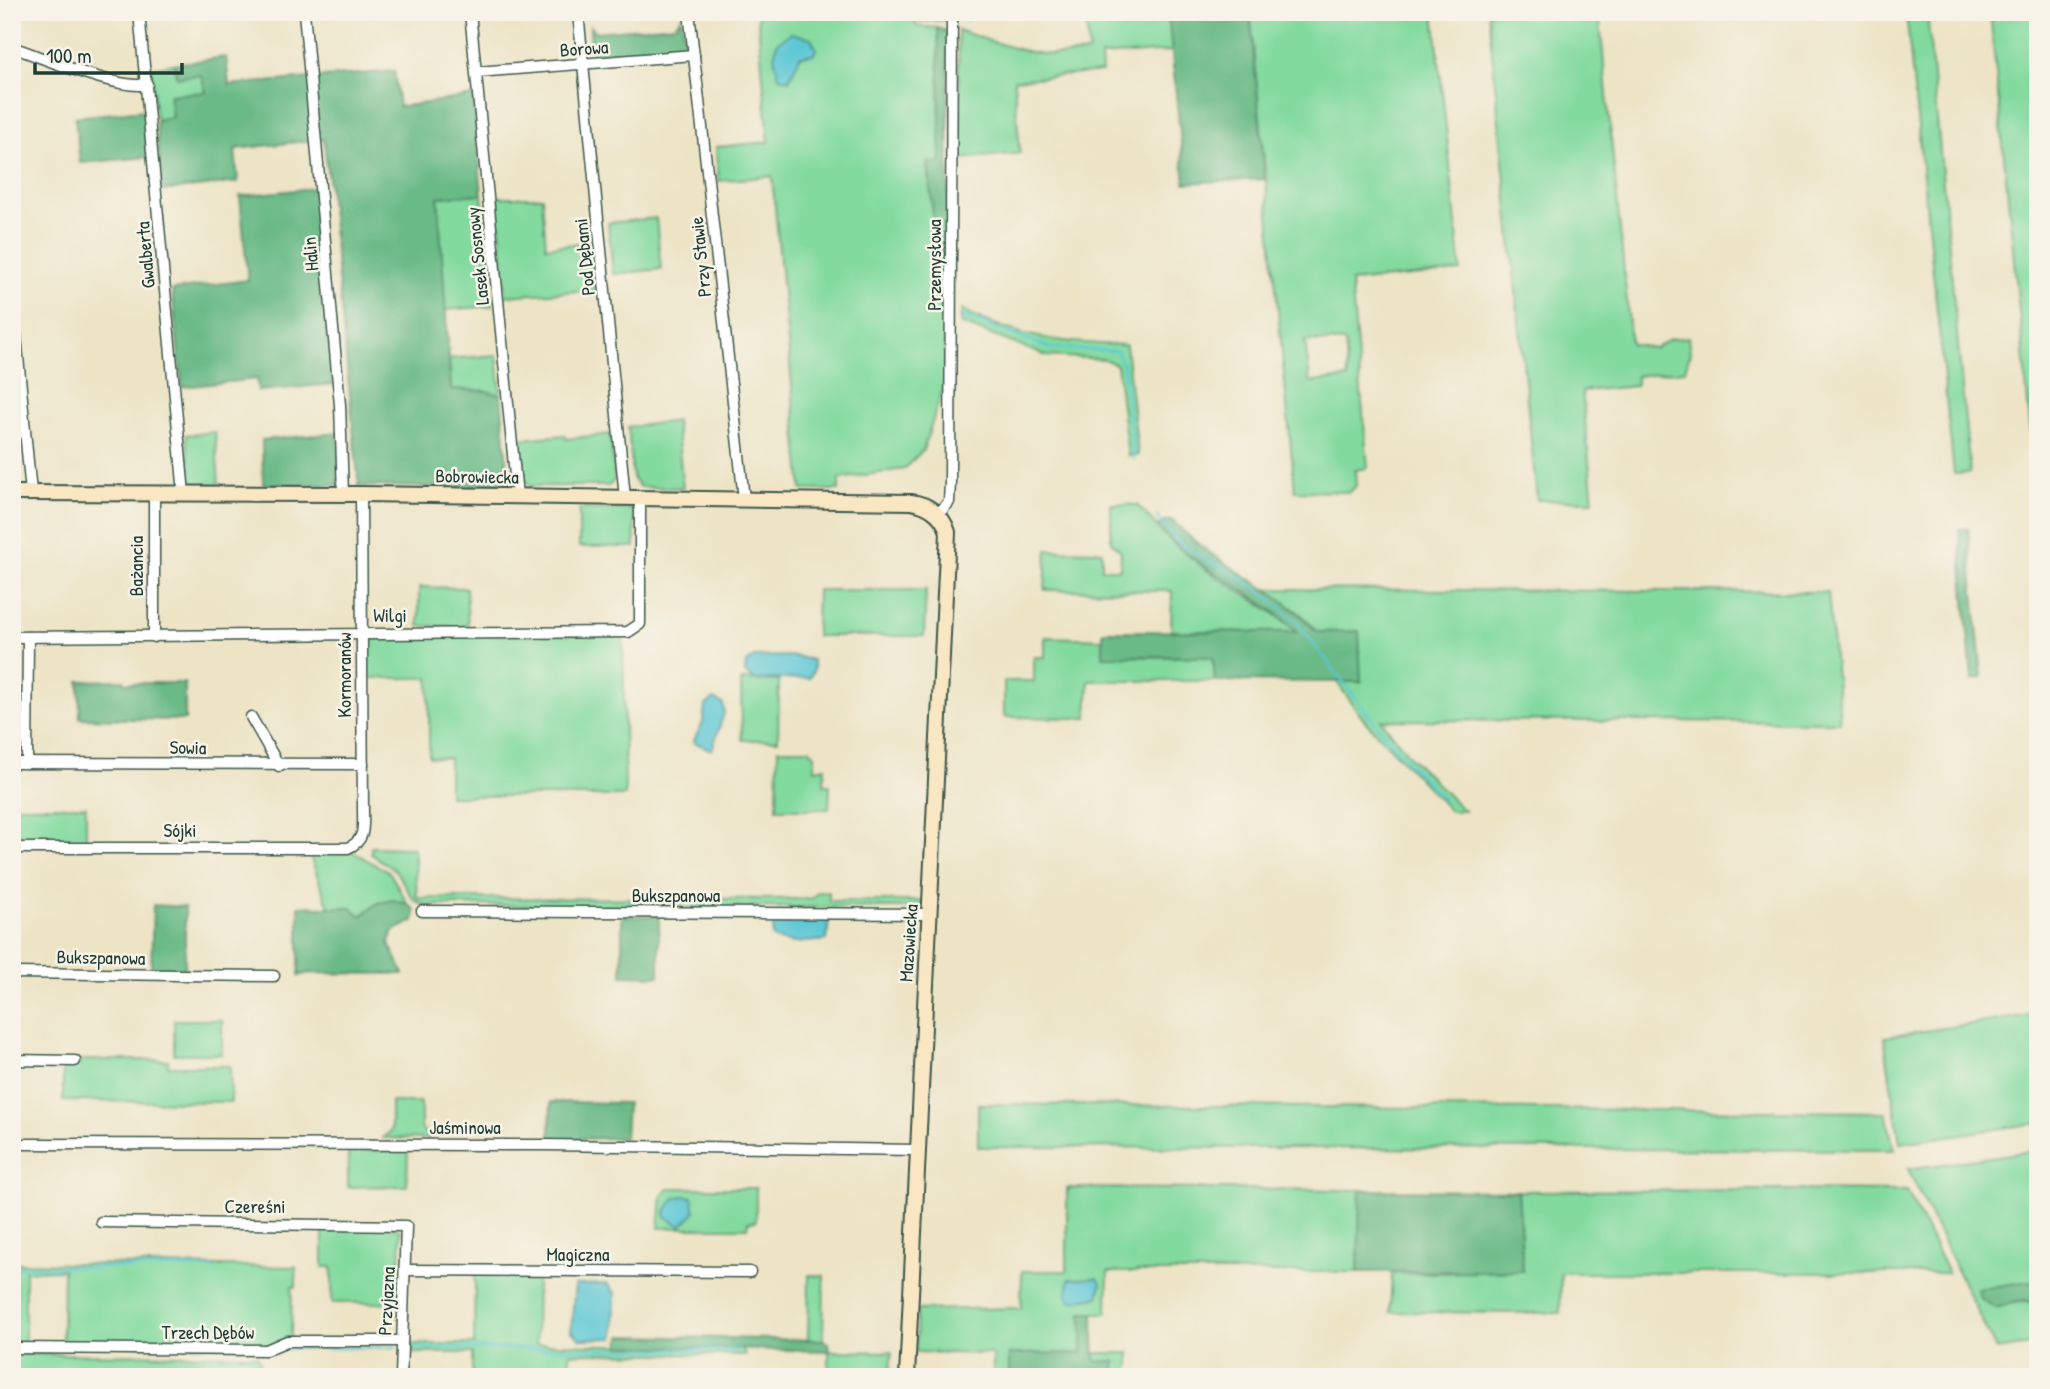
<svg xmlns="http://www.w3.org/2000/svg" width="2050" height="1389" font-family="'Patrick Hand',sans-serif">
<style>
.green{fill:#82da9f;stroke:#508c6a;stroke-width:2;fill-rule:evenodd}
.forest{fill:#69ba86;stroke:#447c5d;stroke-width:2}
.water{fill:#5cc7d4;stroke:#3e8284;stroke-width:2}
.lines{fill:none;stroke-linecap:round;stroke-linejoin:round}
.stream{stroke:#5cc7d4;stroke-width:2.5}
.street-casing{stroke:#3e564a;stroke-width:13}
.secondary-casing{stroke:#3e564a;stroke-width:18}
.street{stroke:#fff;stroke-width:10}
.secondary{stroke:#f9e7c3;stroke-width:14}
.labels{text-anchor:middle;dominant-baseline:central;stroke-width:5;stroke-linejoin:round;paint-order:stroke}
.street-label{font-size:19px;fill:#1f3d34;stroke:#f7f3e8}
</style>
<rect width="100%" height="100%" fill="#f7f3e8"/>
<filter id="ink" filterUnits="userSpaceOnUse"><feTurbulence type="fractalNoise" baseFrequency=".0143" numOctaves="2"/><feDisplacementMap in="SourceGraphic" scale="14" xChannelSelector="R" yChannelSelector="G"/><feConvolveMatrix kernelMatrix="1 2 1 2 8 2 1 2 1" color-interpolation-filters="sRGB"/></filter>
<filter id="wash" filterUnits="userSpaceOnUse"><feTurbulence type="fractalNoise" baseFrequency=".00686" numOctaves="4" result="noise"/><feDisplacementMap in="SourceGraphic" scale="28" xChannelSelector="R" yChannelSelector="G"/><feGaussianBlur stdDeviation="1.57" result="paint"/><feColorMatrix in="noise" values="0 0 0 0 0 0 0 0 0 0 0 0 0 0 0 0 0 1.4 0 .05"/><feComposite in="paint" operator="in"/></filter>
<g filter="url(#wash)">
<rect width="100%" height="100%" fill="#ede4c6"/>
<g class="green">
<polygon points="757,12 946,12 945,20 915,22 916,26 938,28 941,163 928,163 944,331 945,383 923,450 904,469 839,479 839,490 802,490 772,176 719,181 716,147 769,142"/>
<path d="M1085,12h86l1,39 -71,5 1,16 -88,8 6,73 -59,6 -3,-129c37,13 93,34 131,21z"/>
<path d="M1250,12h184l27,259 -110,11 17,186 -13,2 1,16 -7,6 -54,-1zM1305,341l40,1 3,36 -38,4z"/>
<polygon points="1488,12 1599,12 1631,344 1655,348 1670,339 1688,337 1690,353 1685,370 1636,376 1636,386 1582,391 1593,501 1537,500"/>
<polygon points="1906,12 1927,12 1970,473 1954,474"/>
<polygon points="1990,12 2033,12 2038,58 2038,506"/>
<polygon points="174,64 177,77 201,75 206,92 172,117 156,120 151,68"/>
<polygon points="482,194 493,306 445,310 438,197"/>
<polygon points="497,197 542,197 546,247 590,242 595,290 506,296"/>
<polygon points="656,218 661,269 613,274 608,223"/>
<path d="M962,310c57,29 102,33 164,35l12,110 -10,1 -11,-91 -13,-6 -57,-3 -87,-33z"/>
<polygon points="497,355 501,395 486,391 451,390 449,359"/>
<polygon points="676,421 683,488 640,487 633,479 628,427"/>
<polygon points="215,432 219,484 191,485 186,435"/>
<polygon points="610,434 615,479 609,486 531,486 524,479 520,439 565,435 566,439"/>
<path d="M1111,504l26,1c21,22 42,44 67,63 32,24 62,35 93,64l-126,-1 1,-40 -127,-1 2,-40 55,1v18h18l1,-18 -10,-9z"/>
<polygon points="579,509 631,509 634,514 635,547 579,547"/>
<polygon points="419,587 466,588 468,624 464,626 419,626"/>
<polygon points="1267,589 1828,592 1840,722 1381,720 1411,758 1464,811 1450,811 1365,721 1336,681 1361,681 1302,615"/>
<polygon points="817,590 926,590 924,636 816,636"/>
<polygon points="365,634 623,635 625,796 449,796 449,758 429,757 429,678 365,678"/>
<polygon points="1045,637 1104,639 1104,656 1213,657 1215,681 1089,681 1087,718 1004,717 1004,681 1034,681 1034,657 1045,657"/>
<polygon points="741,680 779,681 778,740 742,740"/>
<polygon points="778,749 809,749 815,755 815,769 825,767 824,785 830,785 829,809 777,809"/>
<rect x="14" y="806" width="72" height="36"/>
<polygon points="371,847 414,848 417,898 811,899 818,892 829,892 829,901 924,901 923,908 424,905 414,900 395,870 371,854"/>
<path d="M350,850l40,23 18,31c-19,-4 -33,-1 -47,12l-10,-8 -22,-1 -21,-56z"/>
<polygon points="2038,1014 2038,1123 1900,1143 1884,1037"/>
<rect x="174" y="1020" width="48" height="34"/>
<polygon points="80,1060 168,1060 168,1066 230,1066 231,1102 63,1101 63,1066 79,1066"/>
<polygon points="391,1102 421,1102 421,1128 430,1139 382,1138 391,1131"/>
<polygon points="978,1104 1886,1112 1894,1150 978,1147"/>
<polygon points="408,1150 407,1186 348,1187 348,1151"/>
<polygon points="2038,1150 2038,1280 1977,1289 2005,1303 2038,1302 2038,1344 1996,1350 1908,1169"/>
<polygon points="669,1188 756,1188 756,1221 748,1222 747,1228 659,1228 662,1196"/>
<polygon points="1067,1188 1360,1190 1358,1272 1108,1272 1107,1313 1082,1313 1082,1353 1009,1374 1042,1377 993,1377 993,1354 916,1352 917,1310 1021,1308 1022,1271 1067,1271"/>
<polygon points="1786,1190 1907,1191 1948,1273 1561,1273 1560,1313 1390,1312 1392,1274 1523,1271 1518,1191"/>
<polygon points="393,1226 401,1231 399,1303 332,1303 332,1267 323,1267 323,1227"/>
<polygon points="12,1263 296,1267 296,1287 292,1287 291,1338 265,1347 62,1343 63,1270 25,1271 25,1342 12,1342"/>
<polygon points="475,1274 537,1274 536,1344 742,1347 745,1355 570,1353 569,1377 472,1377 472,1353 409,1353 410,1344 474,1344"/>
<polygon points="809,1275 824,1276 823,1340 808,1340"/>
<polygon points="829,1351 892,1352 889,1377 829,1377"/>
<polygon points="1094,1353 1130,1353 1130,1377 1092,1377 1116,1362 1095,1362"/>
<polygon points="12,1354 256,1355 260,1360 260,1377 12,1377"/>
</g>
<g class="forest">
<polygon points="1171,12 1250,12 1265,179 1185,183 1168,14"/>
<polygon points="681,17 686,51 591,58 590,26 596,32 675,25"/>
<polygon points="938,28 948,32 949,331 944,331 928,163 941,162"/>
<polygon points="226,57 229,85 394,71 399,107 473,96 482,194 438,197 451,389 486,391 501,395 509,488 359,486 324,139 235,149 238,182 162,191 156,120 172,117 169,95 206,92 201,75 177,77 174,64"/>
<polygon points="144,110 148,157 80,163 75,117"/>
<polygon points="315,188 334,384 258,391 257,379 182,387 172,290 248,280 240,196"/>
<polygon points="338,433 340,472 337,485 263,484 262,440"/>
<path d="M1165,521h8c42,45 103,65 144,111l42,-1 2,51 -146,-1 -2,-24 -110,-1v-25l193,1c-40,-43 -99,-60 -139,-105z"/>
<polygon points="1959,529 1968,529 1982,678 1972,680"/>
<polygon points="124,680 124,683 185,683 185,720 80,718 79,681"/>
<polygon points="393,900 408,904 415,910 414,921 393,931 389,944 404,974 308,973 299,976 299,906 351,908 361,916 378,903"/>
<polygon points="153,905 185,907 185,971 151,972"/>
<polygon points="622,916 659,916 659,976 622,975"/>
<polygon points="551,1102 627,1103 625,1138 550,1139"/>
<polygon points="1360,1190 1518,1191 1523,1271 1358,1272"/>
<polygon points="2038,1280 2038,1302 2023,1300 1996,1308 1981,1299 1977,1289"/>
<polygon points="1082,1313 1093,1313 1095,1361 1116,1362 1114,1372 1092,1377 1009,1374 1009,1354 1082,1353"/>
<polygon points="621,1336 823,1340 828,1343 829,1351 620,1346"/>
</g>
<g class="water">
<polygon points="791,33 811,38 816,49 814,54 800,56 789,80 779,77 774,57 777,43"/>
<polygon points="794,656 812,660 814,669 810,678 755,680 745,673 746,664 754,657"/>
<polygon points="714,699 723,704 724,713 712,750 693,742 703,723 705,706"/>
<polygon points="775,919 829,919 827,940 793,943 775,939 772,935"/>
<polygon points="684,1196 692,1197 695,1212 681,1226 666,1217 665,1212 675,1198"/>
<polygon points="1097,1278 1101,1283 1098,1297 1071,1301 1067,1296 1069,1279"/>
<polygon points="607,1284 615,1293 614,1338 581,1339 571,1331 575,1285"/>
</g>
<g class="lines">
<g class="stream">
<polyline points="966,21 973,12"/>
<polyline points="960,315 1050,348 1117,351 1123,365 1134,459"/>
<polyline points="1157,516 1180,544 1257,588 1295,620 1394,747 1443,799"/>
<polyline points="12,1267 215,1268"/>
<polyline points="407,1348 738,1350"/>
<polyline points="284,1349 396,1347"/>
</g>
</g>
</g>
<g filter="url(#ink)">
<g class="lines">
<defs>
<g id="street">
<polyline points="139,12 184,494"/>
<polyline points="304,12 340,405 343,494"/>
<polyline points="470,12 517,496"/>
<polyline points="578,12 625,498"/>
<polyline points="689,12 744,499"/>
<path d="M12,47c30,10 108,44 135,37"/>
<polyline points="477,72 694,55"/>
<polyline points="12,294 31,493"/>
<polyline points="154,494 154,637"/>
<polyline points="938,514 949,502 950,483 952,12"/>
<polyline points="12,637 628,632 640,624 640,498"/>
<polyline points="251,717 279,766"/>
<polyline points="12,763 363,764"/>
<polyline points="27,763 28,637"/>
<path d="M12,848h336c18,-8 15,-21 15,-39l-2,-315"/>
<polyline points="422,911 930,914"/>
<polyline points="12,973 274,976"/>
<polyline points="12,1060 75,1061"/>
<polyline points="12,1144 544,1145 918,1150"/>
<polyline points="101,1222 406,1226 401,1377"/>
<polyline points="406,1270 750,1272"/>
<polyline points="12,1348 266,1350 287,1341 401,1341"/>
</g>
<path id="secondary" d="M12,493l349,1 550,8c17,2 32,13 37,30l-41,845"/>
</defs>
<use href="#street" class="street-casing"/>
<use href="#secondary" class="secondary-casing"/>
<use href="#street" class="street"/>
<use href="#secondary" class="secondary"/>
</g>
</g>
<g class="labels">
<g class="street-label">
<text transform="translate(584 48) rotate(-4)">Borowa</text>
<text transform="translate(310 254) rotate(-95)">Halin</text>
<text transform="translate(145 255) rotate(-95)">Gwalberta</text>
<text transform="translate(477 256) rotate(-96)">Lasek Sosnowy</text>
<text transform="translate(584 257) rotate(-96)">Pod Dębami</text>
<text transform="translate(700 257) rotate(-96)">Przy Stawie</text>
<text transform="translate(934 265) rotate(-90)">Przemysłowa</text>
<text transform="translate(477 476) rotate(1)">Bobrowiecka</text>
<text transform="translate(136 566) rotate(-90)">Bażancia</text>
<text x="390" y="615">Wilgi</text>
<text transform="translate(344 675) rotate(-90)">Kormoranów</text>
<text transform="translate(188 747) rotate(1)">Sowia</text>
<text x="180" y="830">Sójki</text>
<text x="676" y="895">Bukszpanowa</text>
<text transform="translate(908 943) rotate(-86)">Mazowiecka</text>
<text transform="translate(101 957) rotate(1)">Bukszpanowa</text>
<text x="465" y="1127">Jaśminowa</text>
<text x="255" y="1206">Czereśni</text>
<text x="578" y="1254">Magiczna</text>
<text transform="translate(386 1301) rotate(-87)">Przyjazna</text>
<text x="208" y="1332">Trzech Dębów</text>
</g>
</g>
<rect width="2050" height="1389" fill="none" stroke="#f7f3e8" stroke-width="42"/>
<path d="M35 63v10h147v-10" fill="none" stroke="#1f3d34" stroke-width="3.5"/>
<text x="46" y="63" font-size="21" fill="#1f3d34" stroke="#f7f3e8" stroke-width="5" paint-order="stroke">100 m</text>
</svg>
